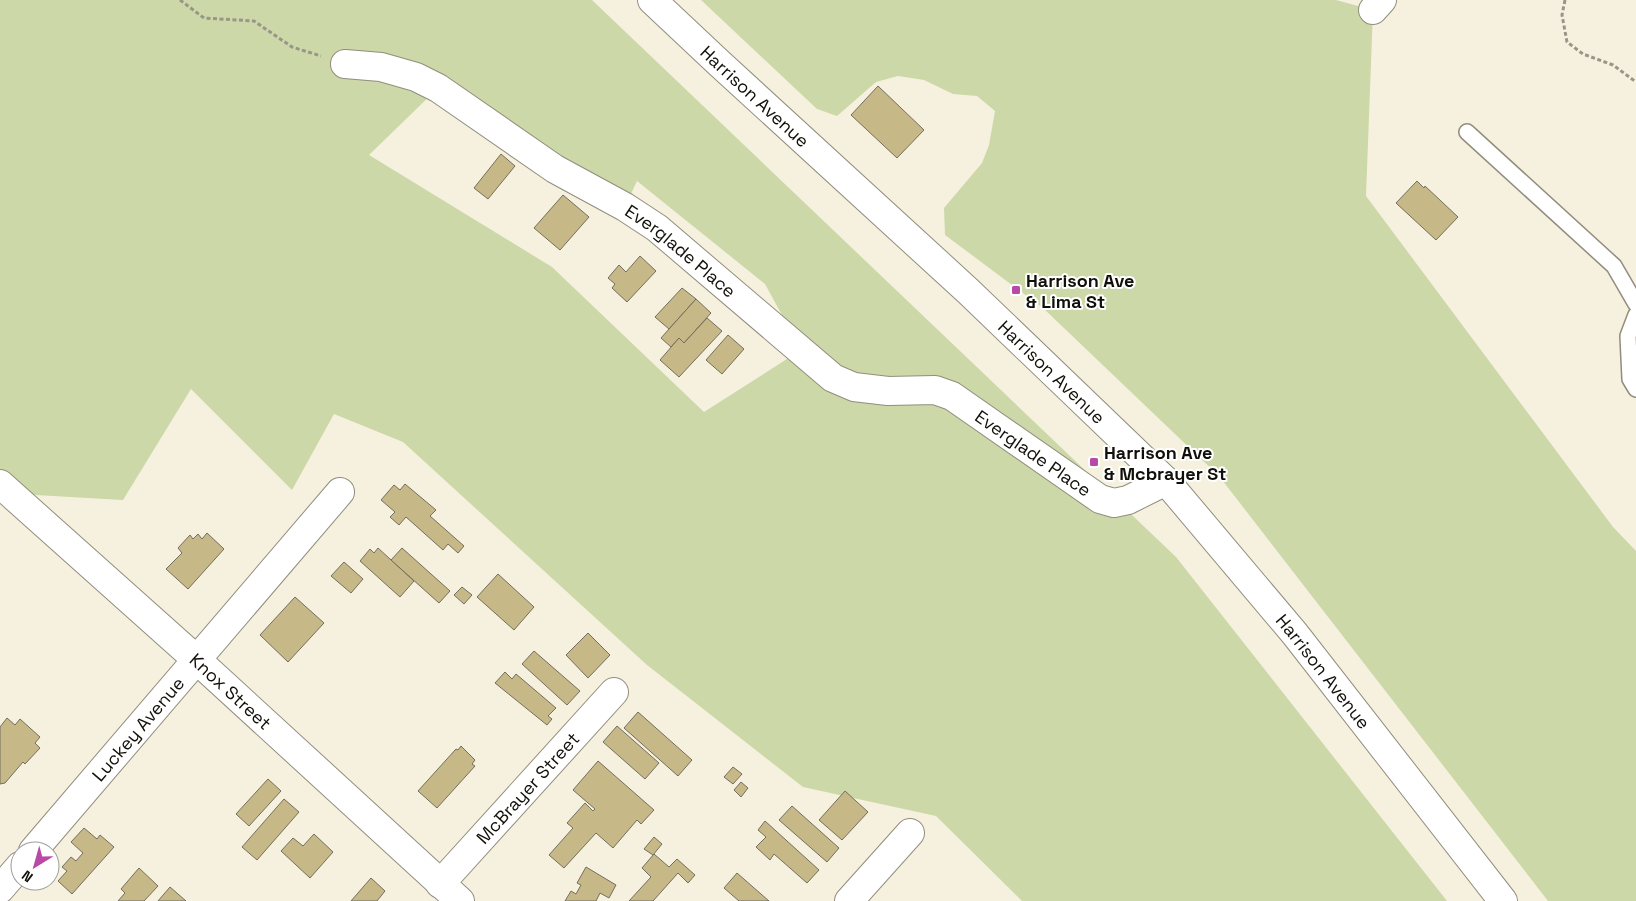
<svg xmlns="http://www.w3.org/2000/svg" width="1636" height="901" font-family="'Space Grotesk',sans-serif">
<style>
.green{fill:#ccd8a8;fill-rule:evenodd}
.building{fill:#c7b987;stroke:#736e5e}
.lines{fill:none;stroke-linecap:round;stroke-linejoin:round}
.lane-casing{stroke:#928d7d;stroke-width:18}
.street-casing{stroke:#928d7d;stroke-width:30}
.secondary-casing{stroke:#928d7d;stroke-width:30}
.path{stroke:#999588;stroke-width:3;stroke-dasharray:4 2.5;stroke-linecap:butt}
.lane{stroke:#fff;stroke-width:15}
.street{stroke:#fff;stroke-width:28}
.secondary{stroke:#fff;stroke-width:28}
.poi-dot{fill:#b849a7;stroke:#fff;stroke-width:2}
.labels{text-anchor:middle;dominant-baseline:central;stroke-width:4;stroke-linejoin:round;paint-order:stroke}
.street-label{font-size:18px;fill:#110f09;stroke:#fff}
.poi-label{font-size:18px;font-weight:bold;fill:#110f09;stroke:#fff;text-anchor:start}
</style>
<rect width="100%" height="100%" fill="#f6f1df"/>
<g class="green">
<path d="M0,0h592l584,557 271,344h-425l-86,-85 -133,-29 -156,-122 -244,-223 -69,-28 -42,76 -101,-101 -68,111 -123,-7zM438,88l187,119 12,-26 128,103 36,66 -97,62 -152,-145 -183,-112z"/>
<polygon points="701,0 1336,0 1373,10 1366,196 1613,527 1636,551 1636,901 1548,901 1219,476 1043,308 945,235 944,208 982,163 989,145 995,111 977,96 953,94 924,80 898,76 876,82 837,116 817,109"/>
</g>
<g class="building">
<polygon points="878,86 924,130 897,158 851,115"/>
<polygon points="501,154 515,166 488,199 474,188"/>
<polygon points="1417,181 1424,188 1425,186 1458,217 1436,240 1396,203"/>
<polygon points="563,195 589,217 560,250 534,228"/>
<polygon points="640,256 656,271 627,302 612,288 615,284 608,278 619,265 626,272"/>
<polygon points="682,288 696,299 669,329 655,317"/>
<polygon points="696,299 711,313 684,343 679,338 671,347 661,338"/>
<polygon points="707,318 722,331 679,377 660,360 679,338 684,343"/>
<polygon points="728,335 744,349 722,374 706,360"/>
<polygon points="405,484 436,510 430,516 464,546 458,553 448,544 443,550 406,517 399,525 390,517 395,512 381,500 394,485 400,490"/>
<polygon points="207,533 224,549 188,589 166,569 182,553 178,548 190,535 193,539 198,534 202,539"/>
<polygon points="378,548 414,581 400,597 360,561 370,549 374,553"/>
<polygon points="402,548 450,591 439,603 391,560"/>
<polygon points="344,562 363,579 351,593 331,576"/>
<polygon points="498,574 534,607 514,630 477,597"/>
<polygon points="462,587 472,595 464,604 454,595"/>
<polygon points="295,597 324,623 288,662 260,635"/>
<polygon points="588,633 610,655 588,678 566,655"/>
<polygon points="534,651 580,691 567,705 522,664"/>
<polygon points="505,672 512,679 516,674 556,708 548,716 552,719 547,725 495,683"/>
<polygon points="638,712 692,760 678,776 624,728"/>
<polygon points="7,718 15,725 20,719 40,737 35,743 40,748 25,764 23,762 5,783 0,784 0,727"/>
<polygon points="617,726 659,763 645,779 603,742"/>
<polygon points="461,746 475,760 472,764 475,766 437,808 418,791 456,749 458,750"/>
<polygon points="598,761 654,810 641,824 637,820 613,848 596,833 564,868 549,855 573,828 567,823 585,803 593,811 595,809 573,790"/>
<polygon points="733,767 742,774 733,784 724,777"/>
<polygon points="268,779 281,791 249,826 236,814"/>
<polygon points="741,782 748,788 741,797 734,790"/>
<polygon points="845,791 868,812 842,840 819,820"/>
<polygon points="284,799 299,812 257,860 242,847"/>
<polygon points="792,806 839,848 827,862 779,820"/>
<polygon points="765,821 819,870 807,883 774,854 770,860 756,847 766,837 758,830"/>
<polygon points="84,828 97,839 100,835 114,847 72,894 58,881 67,871 62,867 71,857 76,861 83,853 71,842"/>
<polygon points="314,834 333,852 310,878 281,851 293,838 303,846"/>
<polygon points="654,837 662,844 653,855 644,849"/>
<polygon points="654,854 669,867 677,859 695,875 688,883 678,873 653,901 629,901 651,877 642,868"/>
<polygon points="586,867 616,885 609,898 600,893 596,901 565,901 571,891 576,894 581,885 577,883"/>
<polygon points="139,868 158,886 144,901 118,901 125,893 121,889"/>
<polygon points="737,873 769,901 739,901 724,888"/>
<polygon points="371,878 385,891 377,901 351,901"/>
<polygon points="170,887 186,901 158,901"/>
</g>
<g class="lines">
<defs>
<g id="lane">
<polyline points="1467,132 1614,266 1636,304"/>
<polyline points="1636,315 1628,336 1630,379 1636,389"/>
</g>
<g id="street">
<polyline points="1373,10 1382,0"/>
<path id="s1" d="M345,64l36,3 35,10 22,11 117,81 70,38 32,21 176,150 21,9 34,4 47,-1 17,6 148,103 14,4 14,-3 38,-19"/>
<path id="s2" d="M0,484l197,176 263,241"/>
<path id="s3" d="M33,851l307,-359"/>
<path id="s4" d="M440,884l174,-192"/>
<polyline points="0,889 20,866"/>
<polyline points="849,901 910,833"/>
</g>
<g id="secondary">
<path id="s5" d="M652,0l67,63 249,228 198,190 129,153 208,267"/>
</g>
</defs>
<use href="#lane" class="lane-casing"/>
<use href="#street" class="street-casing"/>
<use href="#secondary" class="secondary-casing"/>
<g class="path">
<polyline points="180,0 204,18 254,21 292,47 321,56"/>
<polyline points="1565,0 1562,15 1567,42 1583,54 1613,65 1636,82"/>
</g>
<use href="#lane" class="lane"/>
<use href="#street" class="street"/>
<use href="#secondary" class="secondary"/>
</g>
<g class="poi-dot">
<rect x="1011" y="285" width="10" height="10" rx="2.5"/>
<rect x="1089" y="457" width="10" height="10" rx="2.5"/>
</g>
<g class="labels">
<g class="street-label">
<text stroke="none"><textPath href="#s5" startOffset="141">Harrison Avenue</textPath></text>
<text stroke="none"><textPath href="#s1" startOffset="390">Everglade Place</textPath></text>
<text stroke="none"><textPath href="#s5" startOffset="546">Harrison Avenue</textPath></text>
<text stroke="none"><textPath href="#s1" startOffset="810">Everglade Place</textPath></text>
<text stroke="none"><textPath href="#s5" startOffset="951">Harrison Avenue</textPath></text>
<text stroke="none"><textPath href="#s2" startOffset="310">Knox Street</textPath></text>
<text stroke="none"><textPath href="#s3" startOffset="161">Luckey Avenue</textPath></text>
<text stroke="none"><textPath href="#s4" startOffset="130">McBrayer Street</textPath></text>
</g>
<g class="poi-label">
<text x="1026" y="280">Harrison Ave<tspan x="1026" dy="21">&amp; Lima St</tspan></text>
<text x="1104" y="452">Harrison Ave<tspan x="1104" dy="21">&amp; Mcbrayer St</tspan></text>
</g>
</g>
<g transform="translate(35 866) rotate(217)"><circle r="24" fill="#ffffff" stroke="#a09f9d"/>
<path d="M0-4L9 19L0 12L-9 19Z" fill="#b849a7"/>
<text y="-8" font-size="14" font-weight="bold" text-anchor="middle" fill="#110f09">N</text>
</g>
</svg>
